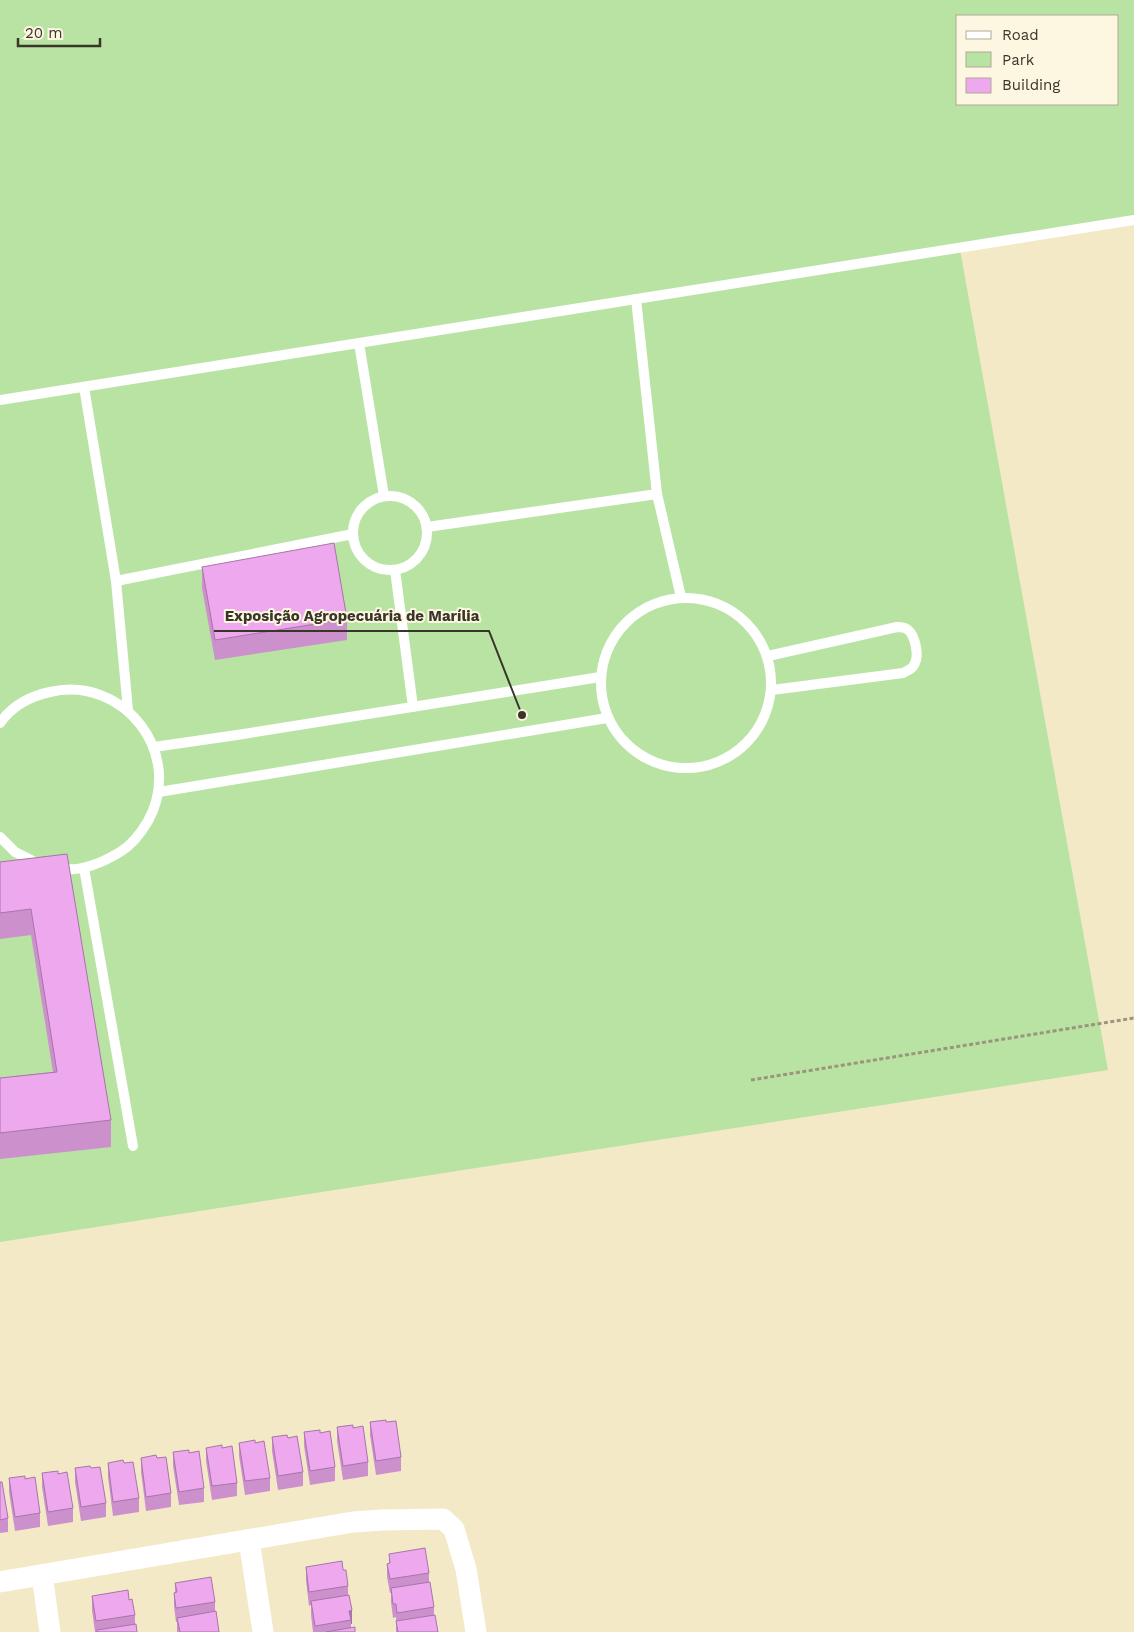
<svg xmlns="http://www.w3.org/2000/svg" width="1134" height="1632" font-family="'Work Sans',sans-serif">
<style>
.green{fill:#b8e3a3;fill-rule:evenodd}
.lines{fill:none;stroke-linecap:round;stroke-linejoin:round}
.path{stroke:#9c947c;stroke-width:3;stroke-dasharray:4 2.5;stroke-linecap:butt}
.service{stroke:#fff;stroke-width:10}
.minor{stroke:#fff;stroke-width:21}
.wall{fill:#cc90cd}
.shaded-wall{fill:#a676a7}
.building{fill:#eda8ee;stroke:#a676a7}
.leader{fill:none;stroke:#393528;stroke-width:2}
.callout-dot{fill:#393528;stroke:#fdf7e2;stroke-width:2}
.callout-label{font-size:15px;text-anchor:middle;font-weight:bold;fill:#393528;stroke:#fdf7e2;stroke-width:4;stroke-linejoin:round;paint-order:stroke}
</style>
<rect width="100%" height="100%" fill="#f4e9c7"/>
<path class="green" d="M0,0h1134v219l-175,25 149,826 -1108,172zM958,16h160v88h-160z"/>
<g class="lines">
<polyline class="path" points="751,1080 1134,1018"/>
<g class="service">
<polyline points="636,299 657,494 681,597"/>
<polyline points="359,343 384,496"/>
<polyline points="84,387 116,581 128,710"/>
<polyline points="0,400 1134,220"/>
<circle cx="390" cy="533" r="37"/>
<polyline points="427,527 657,494"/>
<polyline points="395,570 413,707"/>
<polyline points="116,581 353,534"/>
<circle cx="686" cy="683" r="85"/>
<path d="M768,656l129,-29c4,0 8,0 11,3 7,5 11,25 7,33 -2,6 -7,7 -12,10l-131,17"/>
<path d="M0,723c12,-17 31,-27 50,-31 74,-17 135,62 98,129 -7,12 -16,24 -28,31 -18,11 -42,21 -64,16"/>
<polyline points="154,747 237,735 600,677"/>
<polyline points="159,792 607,718"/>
<polyline points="0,837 15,852 39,864"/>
<polyline points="84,868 133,1146"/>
</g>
<g class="minor">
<polyline points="249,1540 263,1632"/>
<polyline points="42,1575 50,1632"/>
<polyline points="0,1582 353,1522 383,1520 443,1519 454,1529 466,1569 476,1632"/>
</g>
</g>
<g class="wall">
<polygon points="202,567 347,619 347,640 215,660 202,588"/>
<polygon points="67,854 111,1120 111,1147 0,1159 0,1078 53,1072 31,935 0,939 0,862"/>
<polygon points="370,1422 386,1422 401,1457 401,1471 376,1475 370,1435"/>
<polygon points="337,1427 353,1428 368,1462 368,1476 343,1480 337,1441"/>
<polygon points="304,1432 320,1433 335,1467 335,1481 310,1485 304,1446"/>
<polygon points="272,1437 288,1438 303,1472 303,1486 278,1490 272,1451"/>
<polygon points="239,1443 255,1443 270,1478 270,1491 245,1495 239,1456"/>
<polygon points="206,1448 222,1448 237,1483 237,1496 212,1500 206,1461"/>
<polygon points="173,1452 189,1453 204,1488 204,1502 179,1505 173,1466"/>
<polygon points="141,1458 157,1458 171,1493 171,1507 146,1511 141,1472"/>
<polygon points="108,1463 124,1463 139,1498 139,1512 113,1516 108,1477"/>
<polygon points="75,1468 91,1468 106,1503 106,1517 81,1521 75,1482"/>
<polygon points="42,1473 58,1474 73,1508 73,1522 48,1526 42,1487"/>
<polygon points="9,1478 25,1479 40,1513 40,1527 15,1531 9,1492"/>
<polygon points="0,1482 8,1518 8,1532 0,1533"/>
<polygon points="389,1554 429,1573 429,1582 434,1607 434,1615 438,1632 396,1632 396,1617 393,1618 391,1602 391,1593 390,1593 387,1577 387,1564 389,1563"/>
<polygon points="306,1567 343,1570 348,1586 348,1595 352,1624 351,1624 351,1628 355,1632 313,1632 311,1615 311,1605 309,1606 306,1581"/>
<polygon points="175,1583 215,1602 215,1612 219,1632 177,1632 177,1622 176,1622 174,1606 174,1593 175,1592"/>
<polygon points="92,1596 135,1615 135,1624 137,1632 95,1632 92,1610"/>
</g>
<polygon class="shaded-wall" points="352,1610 352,1624 351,1624 349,1611"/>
<g class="building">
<polygon points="334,543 347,619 215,640 202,567"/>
<polygon points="67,854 111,1120 0,1133 0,1078 57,1072 31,909 0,913 0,862"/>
<polygon points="386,1420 386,1422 396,1421 401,1457 376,1461 370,1422"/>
<polygon points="353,1425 353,1428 363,1426 368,1462 343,1466 337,1427"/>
<polygon points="320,1430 320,1433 330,1431 335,1467 310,1471 304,1432"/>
<polygon points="287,1435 288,1438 297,1436 303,1472 278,1476 272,1437"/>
<polygon points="255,1440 255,1443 264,1441 270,1478 245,1481 239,1443"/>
<polygon points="222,1445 222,1448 232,1446 237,1483 212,1486 206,1448"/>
<polygon points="189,1450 189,1453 199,1451 204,1488 179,1492 173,1452"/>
<polygon points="156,1455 157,1458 166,1457 171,1493 146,1497 141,1458"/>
<polygon points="123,1460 124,1463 133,1462 139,1498 113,1502 108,1463"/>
<polygon points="90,1466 91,1468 100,1467 106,1503 81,1507 75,1468"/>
<polygon points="58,1471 58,1474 67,1472 73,1508 48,1512 42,1473"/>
<polygon points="25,1476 25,1479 35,1477 40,1513 15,1517 9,1478"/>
<polygon points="0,1482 2,1482 8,1518 0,1520"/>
<polygon points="425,1548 429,1573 390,1579 387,1564 390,1563 389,1554"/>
<polygon points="342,1561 343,1570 346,1570 348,1586 309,1592 306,1567"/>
<polygon points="211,1577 215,1602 176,1608 174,1593 177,1592 175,1583"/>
<polygon points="430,1582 434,1607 397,1613 396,1604 393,1604 391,1588"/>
<polygon points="128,1590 129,1600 132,1599 135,1615 96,1621 92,1596"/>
<polygon points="349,1595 352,1610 349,1611 351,1620 315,1626 311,1601"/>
<polygon points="216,1611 219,1632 180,1632 177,1618"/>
<polygon points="435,1615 438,1632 398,1632 396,1621"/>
<polygon points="136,1624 137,1632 97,1632 97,1630"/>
<polygon points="355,1627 355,1632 326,1632"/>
</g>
<path class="leader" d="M522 715L489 631H214"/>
<circle class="callout-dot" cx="522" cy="715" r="5"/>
<g class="callout-label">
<text x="352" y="621">Exposição Agropecuária de Marília</text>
</g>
<rect x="956" y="15" width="162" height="90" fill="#fdf7e2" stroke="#afa998"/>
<rect x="966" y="31" width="25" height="8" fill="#ffffff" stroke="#afa998"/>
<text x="1002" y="40" font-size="15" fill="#393528">Road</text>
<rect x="966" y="52" width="25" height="15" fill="#b8e3a3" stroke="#afa998"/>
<text x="1002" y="65" font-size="15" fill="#393528">Park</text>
<rect x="966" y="78" width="25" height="15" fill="#eda8ee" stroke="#afa998"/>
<text x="1002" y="90" font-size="15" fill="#393528">Building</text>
<path d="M18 38v8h82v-8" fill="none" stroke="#393528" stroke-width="2.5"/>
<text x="25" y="38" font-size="15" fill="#393528" stroke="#fdf7e2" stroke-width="4" paint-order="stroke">20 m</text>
</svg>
